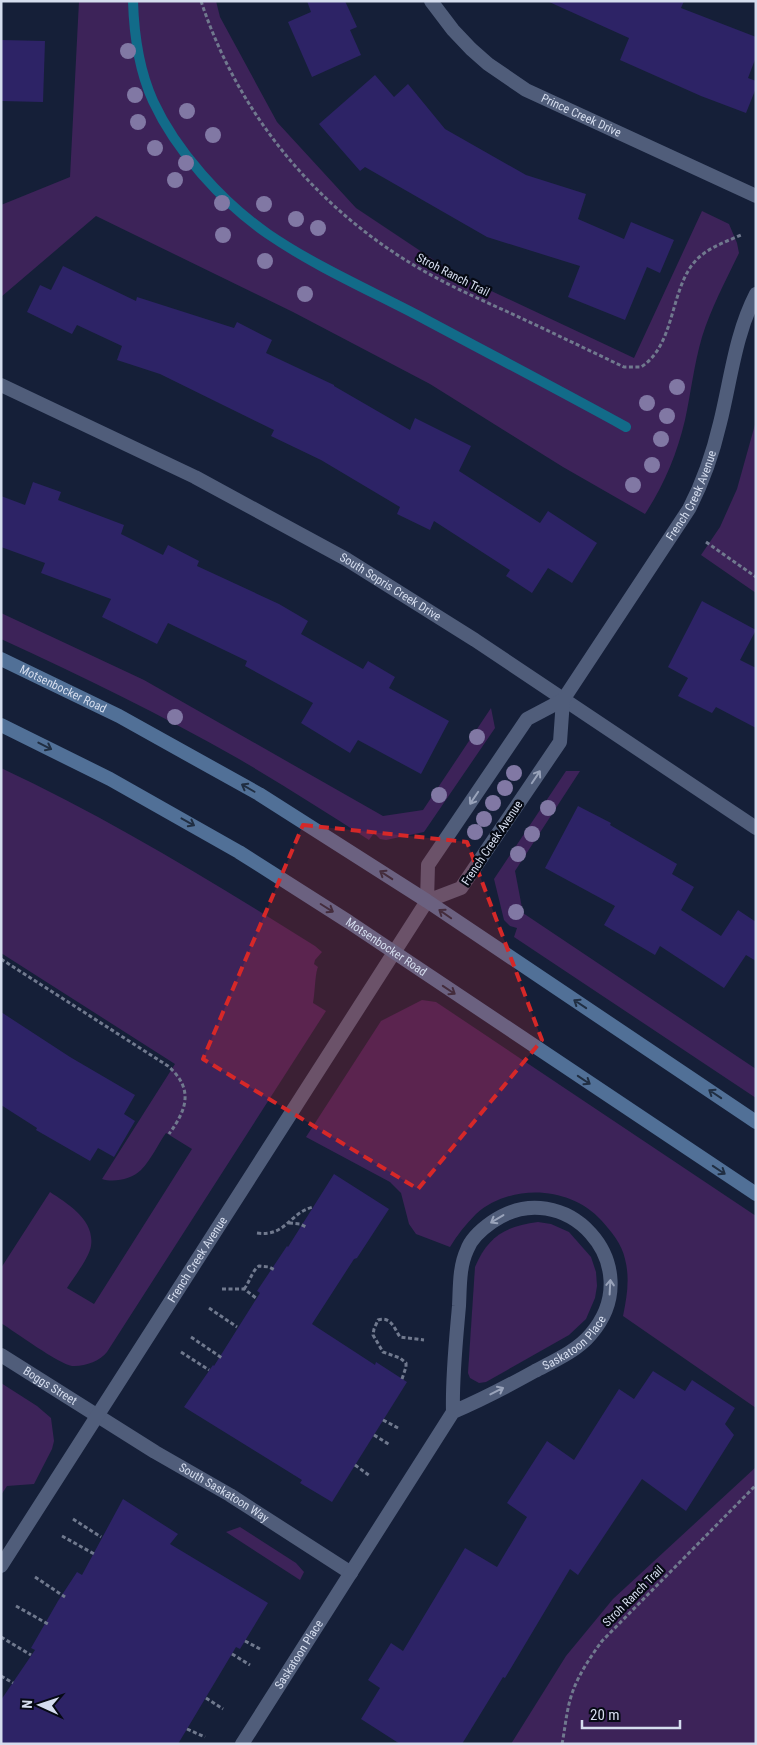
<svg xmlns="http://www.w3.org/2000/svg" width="757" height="1745" font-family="'Roboto Condensed',sans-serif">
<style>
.green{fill:#3d2359}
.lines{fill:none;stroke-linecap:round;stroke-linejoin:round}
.stream{stroke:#126b89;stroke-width:10}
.building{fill:#2d2366}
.path{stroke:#70798e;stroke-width:3;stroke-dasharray:4 2.5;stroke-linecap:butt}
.minor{stroke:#505d7a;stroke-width:14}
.tertiary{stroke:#505d7a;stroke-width:14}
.secondary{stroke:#517097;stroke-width:14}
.tree{fill:#8178a4}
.oneway{stroke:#202e42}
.oneway2{stroke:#99a3ba}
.marked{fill:#d62828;fill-opacity:0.2;stroke:#d62828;stroke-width:4;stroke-dasharray:10 6;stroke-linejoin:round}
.labels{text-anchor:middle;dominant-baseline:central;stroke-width:4.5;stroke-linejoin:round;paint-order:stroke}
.street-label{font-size:12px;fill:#d5ddee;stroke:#060a14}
</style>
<rect width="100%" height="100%" fill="#151f38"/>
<g class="green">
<path d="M79,1h137l4,16 57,105 79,86 99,66 179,84 68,-147 27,13 8,19 2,10c-13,27 -28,55 -37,84 -8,27 -11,55 -17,83 -8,34 -21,65 -40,94l-82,-47 -133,-83 -137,-72 -197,-96 -95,81v-92l69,-28z"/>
<polygon points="756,421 756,593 701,555 720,527 737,489"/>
<path d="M1,613l143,67 239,136 40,-6 68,-102 4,20 -71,104 -38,8 -6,-1 -6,-6 -5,7c-43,-28 -86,-55 -130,-81 -77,-44 -157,-83 -238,-120z"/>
<path d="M1,768c109,51 212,114 314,178l7,6 -7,8 -1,4 4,3c-3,6 -3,27 -5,36l13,8 -219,341c-7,9 -23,15 -35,14 -13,-2 -57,-34 -71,-43v-55l49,-76c18,12 45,28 41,54 -2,12 -17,31 -24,42l27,16 98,-155 -26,-16c-8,11 -15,27 -25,37 -9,9 -27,13 -39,9l73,-115 -174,-111z"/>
<polygon points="566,771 580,771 515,871 523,913 756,1069 756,1098 514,937 517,928 510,926 504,920 494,879"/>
<path d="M422,1000l14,2 320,214v192l-133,-92c4,-19 7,-38 2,-57 -3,-15 -14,-28 -24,-39 -31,-34 -90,-37 -125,-6 -10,10 -19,21 -26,33l-34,-13 -7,-10 -8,-31 -11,-11 -84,-45 75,-116z"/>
<path d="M538,1222l13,2 18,8 22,25 5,15 1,14 -2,12 -9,21 -17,16 -83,47 -7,1 -9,-5 -2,-5 7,-106c13,-31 31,-41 63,-45z"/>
<polygon points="1,1383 37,1406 51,1418 54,1441 52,1449 34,1484 7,1486 1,1495"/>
<polygon points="756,1467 756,1744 511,1744 566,1656 613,1599"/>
<polygon points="240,1527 296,1563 304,1572 300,1580 226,1532"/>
</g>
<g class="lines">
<path class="stream" d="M133,1c1,34 6,69 20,100 23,50 69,101 115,133 47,32 99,55 149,81 69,37 140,74 209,112"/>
</g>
<g class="building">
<polygon points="307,1 345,1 357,27 350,30 361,55 312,77 288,22 311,12"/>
<polygon points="547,1 684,1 681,8 756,37 756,57 748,78 756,81 756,88 746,113 701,96 620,60 629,38"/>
<polygon points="1,40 45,41 43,102 1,101"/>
<polygon points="375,75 394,97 408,84 445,129 526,175 586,194 578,219 624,239 631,222 674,240 660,273 647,267 625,320 568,297 580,266 487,237 365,167 360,171 319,124"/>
<polygon points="63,266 136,301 137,297 234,328 237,322 272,340 266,353 334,385 334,386 410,430 415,418 471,446 459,471 540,523 548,511 597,543 572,583 548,568 532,593 506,576 510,570 434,521 430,530 397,514 400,507 321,460 271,436 274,430 160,374 117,360 122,346 77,325 72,334 27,312 40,285 51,290"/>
<polygon points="33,482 61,492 58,500 124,525 121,534 163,555 168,545 199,561 197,566 279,604 308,621 301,634 363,669 368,661 395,677 389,688 449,721 421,774 358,740 350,753 301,723 313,703 245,666 247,661 168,623 157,644 102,617 111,599 41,573 45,563 1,547 1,496 25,505"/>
<polygon points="702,601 756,630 740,660 756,668 756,728 716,707 712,713 678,696 688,678 668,667"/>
<polygon points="578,806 611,823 610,825 677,864 672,874 694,887 681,910 721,936 738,910 756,922 756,961 746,955 724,988 660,946 655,955 604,925 615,906 545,868"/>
<polygon points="1,1012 70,1057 135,1095 124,1114 135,1121 114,1157 98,1148 90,1161 36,1130 37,1128 1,1105"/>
<polygon points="334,1174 389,1209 357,1258 354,1259 312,1324 375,1365 376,1362 407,1382 332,1502 300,1483 302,1480 184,1407 213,1365 214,1366 260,1293 257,1291 287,1246 288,1247"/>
<polygon points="653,1371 685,1391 692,1380 735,1408 725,1424 734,1435 686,1511 642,1479 578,1575 570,1569 505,1678 503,1677 462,1744 400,1744 361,1719 380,1688 368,1680 391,1643 403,1651 465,1548 497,1567 527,1517 507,1503 547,1441 574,1460 619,1389 634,1399"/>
<polygon points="123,1499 178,1534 170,1544 268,1603 240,1649 236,1647 178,1744 1,1744 1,1700 35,1650 31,1648 58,1601 77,1572 82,1575"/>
</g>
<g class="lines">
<g class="path">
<path d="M201,1c38,115 117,209 221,269 28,16 57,29 86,42 39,18 78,37 116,55h17c33,-21 29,-72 51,-102 12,-16 31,-22 49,-30"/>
<polyline points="706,542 756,577"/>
<path d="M1,959l167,107c26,23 19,43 1,68"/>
<polyline points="289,1223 300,1224 306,1227"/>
<path d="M257,1233c29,4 32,-20 56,-26"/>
<polyline points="222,1289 244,1289 256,1298"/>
<path d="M244,1289c6,-7 7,-17 15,-23l10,1 6,3"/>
<polyline points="209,1308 237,1327"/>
<polyline points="191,1337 222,1358"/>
<polyline points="181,1352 209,1370"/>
<path d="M402,1379l4,-12v-4l-6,-5 -17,-6 -10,-17 1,-6 4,-9c13,-4 16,8 22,17l24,3"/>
<polyline points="383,1420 400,1429"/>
<polyline points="374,1435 390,1445"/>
<polyline points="355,1465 370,1476"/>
<polyline points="73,1519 101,1537"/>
<polyline points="62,1536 96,1555"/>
<polyline points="35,1577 65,1597"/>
<polyline points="16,1606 48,1624"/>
<polyline points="1,1637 31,1655"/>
<polyline points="245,1641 260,1649"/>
<polyline points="232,1654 250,1665"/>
<polyline points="1,1676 13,1683"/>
<polyline points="206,1698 223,1709"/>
<polyline points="187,1729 205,1737"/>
<path d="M562,1744c3,-15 4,-29 8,-44 6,-22 19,-41 32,-59l154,-156"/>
</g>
<g class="minor">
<path id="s1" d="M431,1l22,29 18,19 17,15 38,26 230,106"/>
<path id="s2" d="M1,385l194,92 151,82 129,81 281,188"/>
<path id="s3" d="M563,700l-3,42 -99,146 -34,13 1,-36 99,-146 36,-19 126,-191c14,-27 24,-56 31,-86 11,-44 15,-88 36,-129"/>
<path id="s4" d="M1,1355l154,97 75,43 121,78"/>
<path id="s5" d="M242,1744l211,-332c28,-12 55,-26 82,-41 19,-10 42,-20 56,-37 59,-69 -27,-162 -99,-112 -10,7 -21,16 -25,28 -8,17 -7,38 -8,56 -3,35 -7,71 -6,106"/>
</g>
<path class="tertiary" id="s6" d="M1,1566l426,-665"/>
<g class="secondary">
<path id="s7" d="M1,659l118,57 140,78 168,107 329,221"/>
<path id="s8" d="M1,725l109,54 129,73 110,70 407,272"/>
</g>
</g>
<g class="tree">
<circle cx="128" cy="51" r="8"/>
<circle cx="135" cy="95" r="8"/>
<circle cx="187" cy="111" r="8"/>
<circle cx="138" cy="122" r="8"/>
<circle cx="213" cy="135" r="8"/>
<circle cx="155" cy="148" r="8"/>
<circle cx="186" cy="163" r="8"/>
<circle cx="175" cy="180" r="8"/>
<circle cx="222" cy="203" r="8"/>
<circle cx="264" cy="204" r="8"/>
<circle cx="296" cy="219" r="8"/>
<circle cx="318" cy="228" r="8"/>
<circle cx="223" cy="235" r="8"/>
<circle cx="265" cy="261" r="8"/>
<circle cx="305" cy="294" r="8"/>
<circle cx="677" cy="387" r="8"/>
<circle cx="647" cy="403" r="8"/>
<circle cx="667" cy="416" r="8"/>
<circle cx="661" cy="439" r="8"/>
<circle cx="652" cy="465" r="8"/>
<circle cx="633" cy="485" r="8"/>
<circle cx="175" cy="717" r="8"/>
<circle cx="477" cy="737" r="8"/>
<circle cx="514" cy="773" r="8"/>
<circle cx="505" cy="788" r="8"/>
<circle cx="439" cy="795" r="8"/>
<circle cx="493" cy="803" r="8"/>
<circle cx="548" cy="808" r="8"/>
<circle cx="484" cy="819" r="8"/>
<circle cx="475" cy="832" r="8"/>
<circle cx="532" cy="834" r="8"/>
<circle cx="518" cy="854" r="8"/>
<circle cx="516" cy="912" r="8"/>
</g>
<defs><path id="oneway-shaft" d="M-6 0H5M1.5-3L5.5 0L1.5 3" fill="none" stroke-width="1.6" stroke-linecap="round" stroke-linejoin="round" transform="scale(1.25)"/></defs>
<g class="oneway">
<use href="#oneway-shaft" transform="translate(45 746) rotate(27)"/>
<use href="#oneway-shaft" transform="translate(248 788) rotate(-150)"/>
<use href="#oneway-shaft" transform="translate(188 822) rotate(29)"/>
<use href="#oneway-shaft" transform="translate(386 875) rotate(-147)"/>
<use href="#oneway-shaft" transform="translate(327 908) rotate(32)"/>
<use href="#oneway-shaft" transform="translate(445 914) rotate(-145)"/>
<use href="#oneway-shaft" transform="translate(449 990) rotate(34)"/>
<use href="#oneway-shaft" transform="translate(580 1004) rotate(-146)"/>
<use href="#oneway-shaft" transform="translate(584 1080) rotate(34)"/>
<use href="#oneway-shaft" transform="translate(715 1094) rotate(-146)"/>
<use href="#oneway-shaft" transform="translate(719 1170) rotate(34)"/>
</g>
<g class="oneway2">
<use href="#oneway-shaft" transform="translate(536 777) rotate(-56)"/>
<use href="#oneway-shaft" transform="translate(474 798) rotate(124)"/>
<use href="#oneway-shaft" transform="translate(497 1219) rotate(149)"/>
<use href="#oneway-shaft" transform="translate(610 1287) rotate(-87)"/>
<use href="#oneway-shaft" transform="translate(497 1391) rotate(-27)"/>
</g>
<path class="marked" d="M303,825l164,17 75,198 -124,149 -215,-130z"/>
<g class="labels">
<g class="street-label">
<text stroke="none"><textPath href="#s1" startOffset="192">Prince Creek Drive</textPath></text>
<text transform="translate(453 275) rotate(27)">Stroh Ranch Trail</text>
<text stroke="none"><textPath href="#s3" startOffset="750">French Creek Avenue</textPath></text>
<text stroke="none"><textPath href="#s2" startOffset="439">South Sopris Creek Drive</textPath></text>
<text stroke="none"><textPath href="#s7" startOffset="69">Motsenbocker Road</textPath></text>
<text transform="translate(492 843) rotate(-56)">French Creek Avenue</text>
<text stroke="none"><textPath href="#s8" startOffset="445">Motsenbocker Road</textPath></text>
<text stroke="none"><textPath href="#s6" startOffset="364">French Creek Avenue</textPath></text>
<text stroke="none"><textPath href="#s5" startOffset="534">Saskatoon Place</textPath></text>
<text stroke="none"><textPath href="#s4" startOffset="58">Boggs Street</textPath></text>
<text stroke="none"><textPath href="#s4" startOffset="262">South Saskatoon Way</textPath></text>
<text transform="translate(633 1596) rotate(-45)">Stroh Ranch Trail</text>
<text stroke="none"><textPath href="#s5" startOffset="106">Saskatoon Place</textPath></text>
</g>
</g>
<rect width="757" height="1745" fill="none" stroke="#d5ddee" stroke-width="5"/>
<g transform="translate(40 1705) rotate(273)" stroke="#060a14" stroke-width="4" paint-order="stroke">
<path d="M0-4L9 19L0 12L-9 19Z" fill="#d5ddee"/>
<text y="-8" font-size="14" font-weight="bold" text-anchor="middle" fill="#d5ddee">N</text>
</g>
<path d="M582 1720v8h98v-8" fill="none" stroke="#d5ddee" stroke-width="2.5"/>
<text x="590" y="1720" font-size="15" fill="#d5ddee" stroke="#060a14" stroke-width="4" paint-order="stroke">20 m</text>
</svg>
